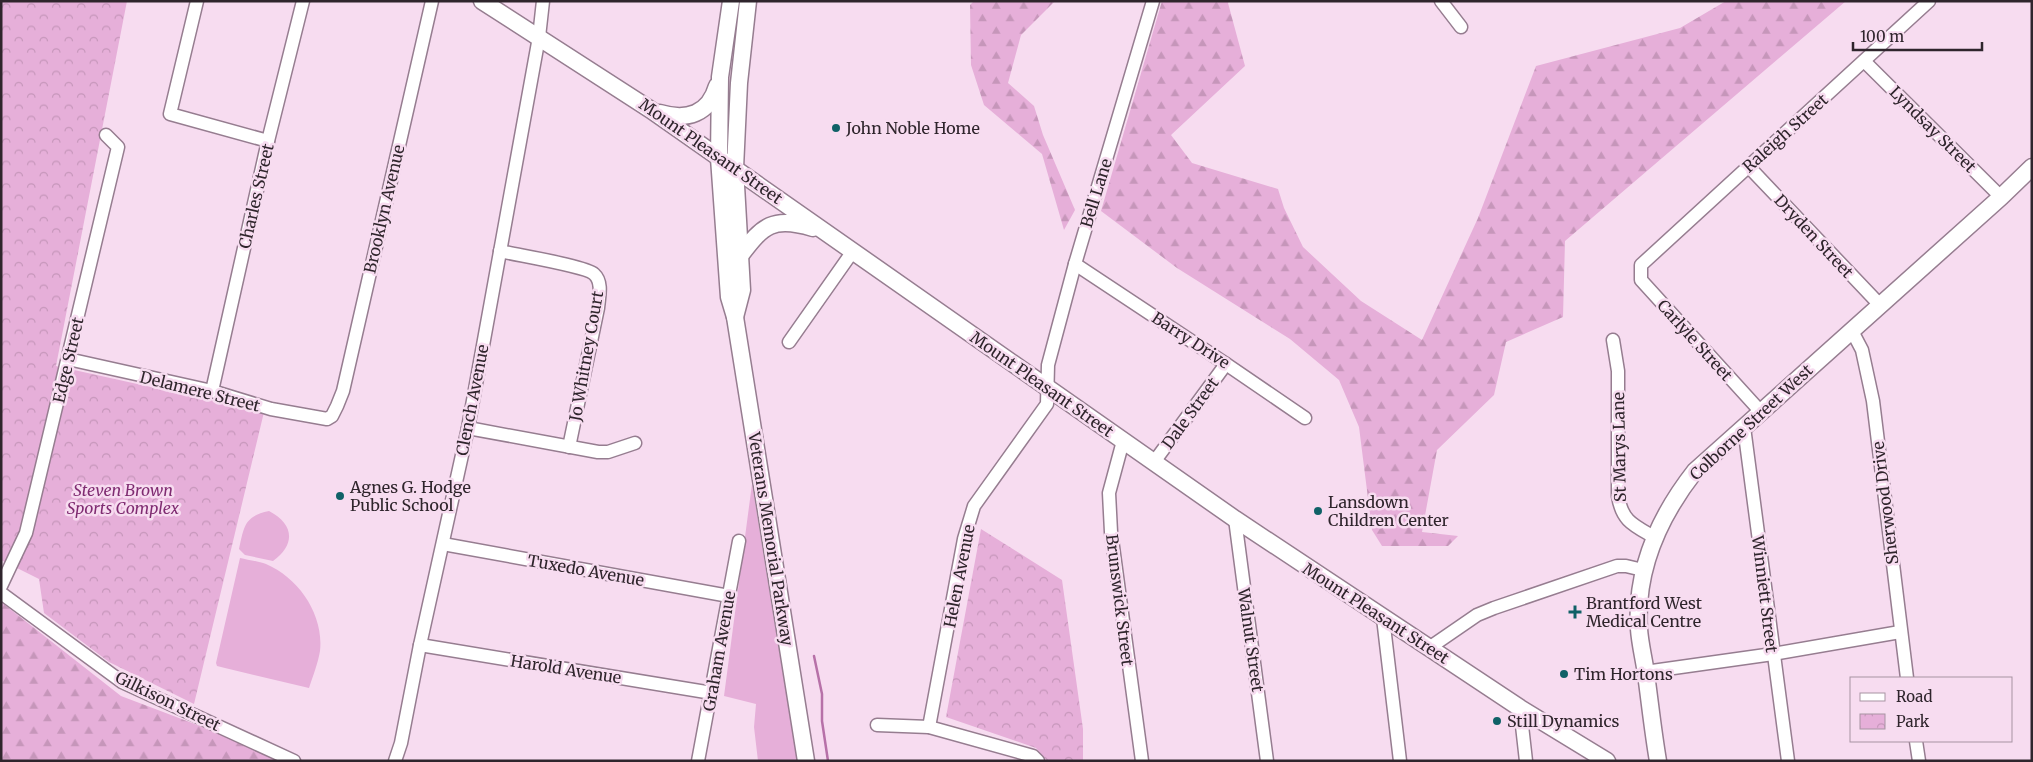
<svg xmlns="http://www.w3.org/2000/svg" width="2033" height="762" font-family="Merriweather,serif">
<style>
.grass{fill:#e6afd9}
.forest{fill:url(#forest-firs)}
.park{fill:url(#park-crowns)}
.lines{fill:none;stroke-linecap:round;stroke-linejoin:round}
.stream{stroke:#b771a8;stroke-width:2.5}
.minor-casing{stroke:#967d90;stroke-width:15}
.major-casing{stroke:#967d90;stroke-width:19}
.minor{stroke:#fff;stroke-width:12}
.major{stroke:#fff;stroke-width:16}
.poi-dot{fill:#106167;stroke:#f7dcf0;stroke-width:2}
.labels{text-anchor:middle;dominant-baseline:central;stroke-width:5;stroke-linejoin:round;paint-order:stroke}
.poi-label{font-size:16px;fill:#2f252c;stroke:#f7dcf0;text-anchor:start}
.street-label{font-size:16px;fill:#2f252c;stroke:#f7dcf0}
.park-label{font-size:16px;font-style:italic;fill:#7f2b71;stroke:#f7dcf0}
</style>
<defs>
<pattern id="forest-firs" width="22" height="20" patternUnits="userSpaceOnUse" patternTransform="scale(1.25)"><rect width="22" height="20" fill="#e6afd9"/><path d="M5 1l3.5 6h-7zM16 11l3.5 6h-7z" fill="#c696ba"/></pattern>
<pattern id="park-crowns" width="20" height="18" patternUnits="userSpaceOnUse" patternTransform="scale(1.25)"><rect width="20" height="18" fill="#e6afd9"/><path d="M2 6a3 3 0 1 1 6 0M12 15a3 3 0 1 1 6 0" fill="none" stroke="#c696ba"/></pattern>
</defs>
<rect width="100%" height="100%" fill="#f7dcf0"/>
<g class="grass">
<polygon points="752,484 794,742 797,761 758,761 754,727 756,704 724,696"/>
<path d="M269,511c25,13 27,33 4,50l-28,-6 -6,-6c5,-22 5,-33 30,-38z"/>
<path d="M240,558c8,2 18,3 26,6 33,14 58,51 54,87 -2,12 -7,25 -11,37l-84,-20 -8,-2 -1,-3z"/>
</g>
<g class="forest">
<polygon points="974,1 1055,1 1021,35 1008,83 1034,106 1043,135 1075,210 1064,230 1042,154 984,105 971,65 970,5"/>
<polygon points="1162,1 1229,1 1228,3 1245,66 1171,135 1192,163 1278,189 1284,208 1303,247 1361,301 1422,340 1478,218 1536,66 1680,28 1726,1 1846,1 1565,241 1563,317 1506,342 1494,395 1437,450 1422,532 1458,536 1448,546 1382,546 1372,530 1359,427 1339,380 1290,339 1177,268 1101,211"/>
<polygon points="1,602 121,696 284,758 283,761 1,761"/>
</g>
<g class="park">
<polygon points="1,1 127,1 56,366 264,412 194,704 109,662 44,613 39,579 1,560"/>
<polygon points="981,529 1062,580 1083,729 1083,761 1047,761 1036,748 946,717"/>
</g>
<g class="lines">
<polyline class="stream" points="814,656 822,694 822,721 828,761"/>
<defs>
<g id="minor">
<polyline points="197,1 170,114 268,141"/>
<polyline points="1441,1 1461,27"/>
<polyline points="1864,61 2001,197"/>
<polyline points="1749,167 1880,305"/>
<path d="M500,251c16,4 85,15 94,23 9,8 5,23 4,34l-29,139"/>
<polyline points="1075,264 1226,364 1305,418"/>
<polyline points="1852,331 1862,350 1873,401 1907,678"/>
<path d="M1613,340l5,31v125c4,25 15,29 36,41"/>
<polyline points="789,342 853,251"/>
<polyline points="68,359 212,391 271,409 327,419 332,416 337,406 343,391 432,1"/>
<polyline points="212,391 268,141 303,1"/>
<polyline points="1761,412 1641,280 1641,265 1929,1"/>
<polyline points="1744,427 1788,761"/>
<polyline points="468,428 598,452 608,452 635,443"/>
<polyline points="1123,441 1109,493 1111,532 1142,761"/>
<polyline points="1154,462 1226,364"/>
<polyline points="1235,519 1267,761"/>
<polyline points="443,544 729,596"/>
<polyline points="1,586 26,533 118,147 106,135"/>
<polyline points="1,593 122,682 294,761"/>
<polyline points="1383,618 1400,761"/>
<polyline points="420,645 712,693"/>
<polyline points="1429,648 1477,615 1494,608 1617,566 1626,566 1643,570"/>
<polyline points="1645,672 1773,654 1900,632"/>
<polyline points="1520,708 1526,761"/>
<polyline points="877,725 929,727 1033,756 1038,761"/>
<polyline points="929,727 964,539 974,506 1047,404 1048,365 1075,264 1153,1"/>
<polyline points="1916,741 1919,761"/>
<polyline points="395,761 401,743 420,645 468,428 539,37 543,1"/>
<polyline points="698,761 739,541"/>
</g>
<g id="major">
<polyline points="482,1 651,110 1235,519 1520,708 1607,761"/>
<polyline points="731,1 720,77 719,158 729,297 735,317 806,761"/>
<path d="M660,113c27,8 49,1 57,-27"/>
<path d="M740,256c23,-31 33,-40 73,-28"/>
<polyline points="735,317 742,290 735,168 739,83 748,1"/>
<path d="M1658,761c-5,-29 -8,-58 -12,-87 -2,-15 -6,-30 -7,-45 -4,-60 20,-112 56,-158l306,-274 31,-30"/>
</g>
</defs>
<use href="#minor" class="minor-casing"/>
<use href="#major" class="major-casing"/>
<use href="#minor" class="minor"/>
<use href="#major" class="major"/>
</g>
<g class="poi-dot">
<circle cx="836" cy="128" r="5"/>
<circle cx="340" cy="496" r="5"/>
<circle cx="1318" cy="511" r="5"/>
<path d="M1572.5 604.5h5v5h5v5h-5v5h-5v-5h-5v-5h5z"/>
<circle cx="1564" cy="674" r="5"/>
<circle cx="1497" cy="721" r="5"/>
</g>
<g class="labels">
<g class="poi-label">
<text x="846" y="128">John Noble Home</text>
<text x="350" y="487">Agnes G. Hodge<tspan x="350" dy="18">Public School</tspan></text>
<text x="1328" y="502">Lansdown<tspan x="1328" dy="18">Children Center</tspan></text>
<text x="1586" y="603">Brantford West<tspan x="1586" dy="18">Medical Centre</tspan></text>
<text x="1574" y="674">Tim Hortons</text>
<text x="1507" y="721">Still Dynamics</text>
</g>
<g class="street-label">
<text transform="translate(1933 129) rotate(45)">Lyndsay Street</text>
<text transform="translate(1785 133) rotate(-42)">Raleigh Street</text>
<text transform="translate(711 151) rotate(35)">Mount Pleasant Street</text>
<text transform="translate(1096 193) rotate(-73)">Bell Lane</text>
<text transform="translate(256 196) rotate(-77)">Charles Street</text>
<text transform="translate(384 209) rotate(-77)">Brooklyn Avenue</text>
<text transform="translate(1814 236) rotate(47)">Dryden Street</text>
<text transform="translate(1191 340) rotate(33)">Barry Drive</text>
<text transform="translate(1695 340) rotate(48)">Carlyle Street</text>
<text transform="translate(586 356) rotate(-80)">Jo Whitney Court</text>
<text transform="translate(68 360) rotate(-77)">Edge Street</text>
<text transform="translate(1042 384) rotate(35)">Mount Pleasant Street</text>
<text transform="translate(200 391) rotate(14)">Delamere Street</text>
<text transform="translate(472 400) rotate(-79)">Clench Avenue</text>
<text transform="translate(1190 413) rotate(-54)">Dale Street</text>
<text transform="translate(1751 422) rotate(-43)">Colborne Street West</text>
<text transform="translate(1619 447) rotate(-91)">St Marys Lane</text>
<text transform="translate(1885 503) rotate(-97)">Sherwood Drive</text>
<text transform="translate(771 539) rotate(81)">Veterans Memorial Parkway</text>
<text transform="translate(586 570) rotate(10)">Tuxedo Avenue</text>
<text transform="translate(959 576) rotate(-79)">Helen Avenue</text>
<text transform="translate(1765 594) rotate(83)">Winniett Street</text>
<text transform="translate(1120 600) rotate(83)">Brunswick Street</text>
<text transform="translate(1376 613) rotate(33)">Mount Pleasant Street</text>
<text transform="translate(1251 640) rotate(82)">Walnut Street</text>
<text transform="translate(719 651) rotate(-80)">Graham Avenue</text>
<text transform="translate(566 669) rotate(9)">Harold Avenue</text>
<text transform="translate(168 701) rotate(26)">Gilkison Street</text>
</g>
<g class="park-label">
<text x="123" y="490">Steven Brown<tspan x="123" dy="18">Sports Complex</tspan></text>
</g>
</g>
<rect width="2033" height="762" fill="none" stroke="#2f252c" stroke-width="5"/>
<rect x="1850" y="677" width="162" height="65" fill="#f7dcf0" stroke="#a793a2"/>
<rect x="1860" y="693" width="25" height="8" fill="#ffffff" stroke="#a793a2"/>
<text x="1896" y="702" font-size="15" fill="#2f252c">Road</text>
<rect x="1860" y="714" width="25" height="15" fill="url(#park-crowns)" stroke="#a793a2"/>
<text x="1896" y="727" font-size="15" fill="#2f252c">Park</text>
<path d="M1853 42v8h129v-8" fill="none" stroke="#2f252c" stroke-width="2.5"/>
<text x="1860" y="42" font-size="15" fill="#2f252c" stroke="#f7dcf0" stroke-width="4" paint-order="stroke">100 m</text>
</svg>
